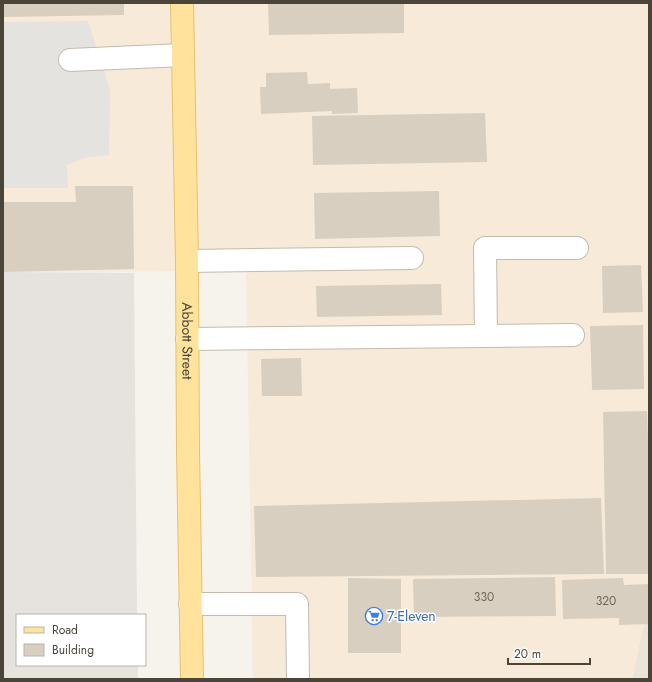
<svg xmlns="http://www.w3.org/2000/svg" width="652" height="682" font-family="Jost,sans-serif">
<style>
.residential{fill:#eae5da}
.commercial{fill:#f7ead8}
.industrial{fill:#e6e2dd}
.parking{fill:#e5e3e0}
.building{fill:#d8cfc1}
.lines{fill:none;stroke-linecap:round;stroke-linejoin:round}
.minor-casing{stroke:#c2bbae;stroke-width:24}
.major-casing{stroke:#e6c16a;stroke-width:24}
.minor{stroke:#fff;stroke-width:22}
.major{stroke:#ffe39c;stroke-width:22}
.labels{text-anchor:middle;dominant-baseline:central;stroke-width:3;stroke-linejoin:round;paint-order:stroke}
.number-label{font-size:12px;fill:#6e675b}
.street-label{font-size:14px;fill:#4b4439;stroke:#fff}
.shop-label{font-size:14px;fill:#366cbe;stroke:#fff;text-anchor:start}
</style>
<rect width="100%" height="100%" fill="#f6f3ec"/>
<polygon class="residential" points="649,600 649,679 632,679"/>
<polygon class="commercial" points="3,3 649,3 649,600 632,679 253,679 246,271 3,272"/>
<polygon class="industrial" points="3,272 134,273 137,615 17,615 17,665 138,665 138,679 3,679"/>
<polygon class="parking" points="88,21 110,90 109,155 87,157 67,165 68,188 3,188 3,22"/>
<g class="building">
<polygon points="3,3 124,3 124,15 3,17"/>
<polygon points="268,3 404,3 404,33 269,35"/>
<polygon points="307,72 308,84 330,83 330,89 357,88 358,113 332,114 332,111 261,114 260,87 266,87 266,73"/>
<polygon points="485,113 487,162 313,165 312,116"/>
<polygon points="75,186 133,186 134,269 3,272 3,202 76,202"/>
<polygon points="439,191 440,236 315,239 314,193"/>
<polygon points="641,265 643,312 603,313 602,266"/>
<polygon points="441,284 442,315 317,317 316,286"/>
<polygon points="643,325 644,389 592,390 590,326"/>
<polygon points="301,358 302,396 262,396 261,359"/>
<polygon points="647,411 648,439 649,439 649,574 606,574 603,412"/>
<polygon points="601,498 604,574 256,577 254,506"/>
<polygon points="555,577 556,616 414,617 413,579"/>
<polygon points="348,578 401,579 401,653 348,653"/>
<polygon points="623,578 624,585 649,584 649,624 619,625 619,618 563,619 562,580"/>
</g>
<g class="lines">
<defs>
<g id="minor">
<polyline points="70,60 183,55"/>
<polyline points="187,261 412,258"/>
<polyline points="486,336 485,248 577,248"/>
<polyline points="187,339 573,335"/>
<polyline points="190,604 297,604 298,679"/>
</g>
<g id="major">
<path id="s1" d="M182,3l5,258 1,190 4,228"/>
</g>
</defs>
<use href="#minor" class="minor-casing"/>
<use href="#major" class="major-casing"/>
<use href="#minor" class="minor"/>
<use href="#major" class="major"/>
</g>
<defs>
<symbol id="supermarket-ring" viewBox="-11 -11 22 22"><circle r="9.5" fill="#fff" stroke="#3f7fe0" stroke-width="1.5"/><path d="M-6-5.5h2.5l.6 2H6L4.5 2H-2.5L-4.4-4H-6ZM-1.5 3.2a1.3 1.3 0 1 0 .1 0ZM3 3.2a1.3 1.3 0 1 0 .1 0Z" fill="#3f7fe0"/></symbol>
</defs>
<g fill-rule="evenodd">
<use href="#supermarket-ring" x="364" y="606" width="20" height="20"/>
</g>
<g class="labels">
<g class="number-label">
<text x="484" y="597">330</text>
<text x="606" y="601">320</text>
</g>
<g class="street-label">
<text stroke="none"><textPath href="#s1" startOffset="338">Abbott Street</textPath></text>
</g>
<g class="shop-label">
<text x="387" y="616">7-Eleven</text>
</g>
</g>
<rect width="652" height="682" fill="none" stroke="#4b4439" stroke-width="8"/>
<rect x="16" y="614" width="130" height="52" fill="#ffffff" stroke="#b7b4b0"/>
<rect x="24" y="627" width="20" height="6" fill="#ffe39c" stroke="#b7b4b0"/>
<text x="52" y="634" font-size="12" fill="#4b4439">Road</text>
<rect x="24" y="644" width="20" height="12" fill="#d8cfc1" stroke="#b7b4b0"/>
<text x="52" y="654" font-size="12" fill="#4b4439">Building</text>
<path d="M508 658v6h82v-6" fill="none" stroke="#4b4439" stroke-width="2"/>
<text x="514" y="658" font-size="12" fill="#4b4439" stroke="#ffffff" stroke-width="3" paint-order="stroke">20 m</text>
</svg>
